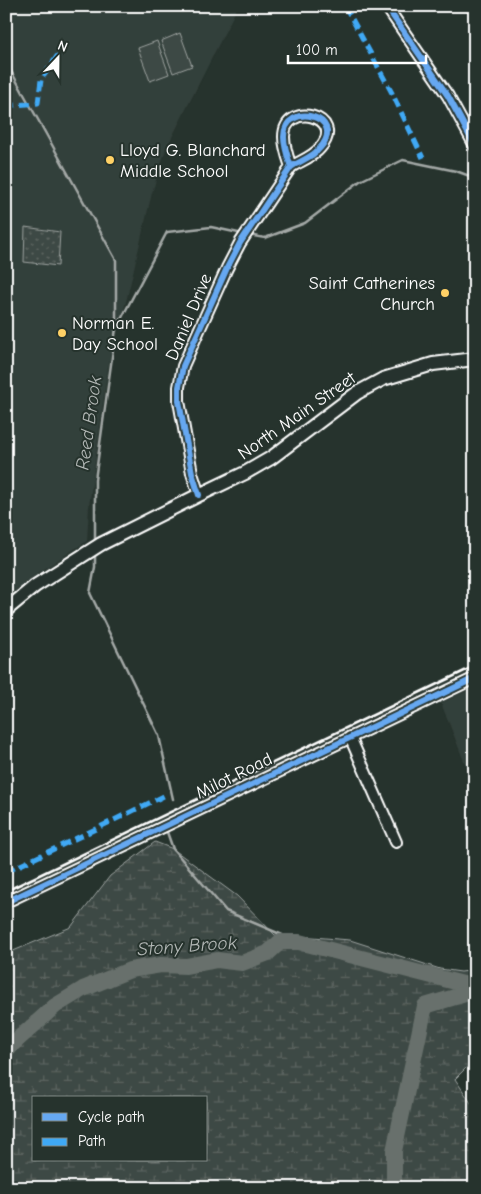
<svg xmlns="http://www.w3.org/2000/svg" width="481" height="1194" font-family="'Comic Neue',sans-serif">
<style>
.built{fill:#333f3a}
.grass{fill:url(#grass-dots);stroke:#9ea4a2}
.wetland{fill:url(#wetland-marsh);stroke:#9ea4a2;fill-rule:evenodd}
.garden{fill:#3e4944;stroke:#9ea4a2}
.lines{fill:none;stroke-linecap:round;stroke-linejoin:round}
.stream{stroke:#a4a9a7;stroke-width:2.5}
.river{stroke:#67706c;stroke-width:16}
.minor-casing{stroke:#fff;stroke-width:14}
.major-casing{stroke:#fff;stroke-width:16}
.minor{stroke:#26332d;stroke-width:10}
.major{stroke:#26332d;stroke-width:12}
.rail{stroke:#fff;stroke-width:2.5}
.quiet{stroke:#3fa9f5;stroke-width:5;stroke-dasharray:10 5;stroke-linecap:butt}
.cycleway-casing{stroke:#26332d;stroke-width:9}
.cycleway{stroke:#66a8f1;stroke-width:6}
.poi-dot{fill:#ffd166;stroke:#26332d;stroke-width:2}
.labels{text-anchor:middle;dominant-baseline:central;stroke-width:4;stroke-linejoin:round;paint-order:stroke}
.poi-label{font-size:18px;fill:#fff;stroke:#26332d;text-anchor:start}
.street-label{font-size:18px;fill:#fff;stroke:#26332d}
.water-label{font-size:19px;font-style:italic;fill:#b3b8b6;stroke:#26332d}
</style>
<defs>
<pattern id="grass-dots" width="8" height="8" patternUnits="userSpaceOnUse" patternTransform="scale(1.25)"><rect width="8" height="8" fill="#3e4944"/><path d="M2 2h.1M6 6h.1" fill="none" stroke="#5b6460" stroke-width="1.8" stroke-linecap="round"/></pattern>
<pattern id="wetland-marsh" width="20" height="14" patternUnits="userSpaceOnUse" patternTransform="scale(1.25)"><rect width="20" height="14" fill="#3e4944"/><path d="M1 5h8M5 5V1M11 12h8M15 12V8" fill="none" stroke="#5b6460"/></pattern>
</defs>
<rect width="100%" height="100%" fill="#26332d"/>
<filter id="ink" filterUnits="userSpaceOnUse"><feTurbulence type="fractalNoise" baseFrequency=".02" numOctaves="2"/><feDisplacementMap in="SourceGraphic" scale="10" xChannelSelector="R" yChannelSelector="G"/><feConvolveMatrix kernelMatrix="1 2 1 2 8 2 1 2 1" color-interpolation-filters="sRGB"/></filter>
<g filter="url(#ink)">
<g class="built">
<polygon points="6,6 238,6 166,149 152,193 127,298 108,368 89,507 87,541 37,574 6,598"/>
<polygon points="475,687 475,789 441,703"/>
</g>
<polygon class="grass" points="25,227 60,232 58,266 24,262"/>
<path class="wetland" d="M155,842l18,7 64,47 38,39 38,2 37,3 90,29 21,3 14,-2v89l-20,20 20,30v79h-469v-234l65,-27 39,-51zM34,1098h172v62h-172z"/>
<g class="garden">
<polygon points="180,33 192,66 173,73 161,41"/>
<polygon points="157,41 169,74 150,81 138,48"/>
</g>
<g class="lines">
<g class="stream">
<polyline points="6,62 116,260 116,328 95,480 95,543"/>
<polyline points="248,235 265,238 305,223 360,181 403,160 456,171 475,178"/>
<polyline points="117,327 167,232 211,227 243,234"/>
<polyline points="95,553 95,567 90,593 159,736 173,799"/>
<polyline points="167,832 173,849 226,911 299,942"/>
</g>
<g class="river">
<polyline points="6,1050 55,1006 83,989 130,970 161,965 186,966 217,960 242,963 268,953 280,942 299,942 475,987"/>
<polyline points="394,1188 394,1151 425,1006 475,991"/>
</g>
<defs>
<g id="minor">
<polyline points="386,6 448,96 475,146"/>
<path d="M199,495l-7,-22 -13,-72v-14l4,-21 44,-98 13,-25 51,-76c-3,-9 -7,-20 -7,-30 0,-37 64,-21 36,11 -7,9 -20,13 -29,19"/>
<polyline points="350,737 396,842"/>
<polyline points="6,902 475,678"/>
</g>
<polyline id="major" points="6,610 35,586 101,544 199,495 245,473 271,458 357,393 383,379 433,364 475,359"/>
</defs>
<use href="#minor" class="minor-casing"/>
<use href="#major" class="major-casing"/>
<use href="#minor" class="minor"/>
<use href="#major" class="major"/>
<polyline class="rail" points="6,891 475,666"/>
<g class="quiet">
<polyline points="345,6 392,93 423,158"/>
<polyline points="6,106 38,103 41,80 64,46"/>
<polyline points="6,872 166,795"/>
</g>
<defs>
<g id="cycleway">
<polyline points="386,6 448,96 475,146"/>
<path d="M199,495l-7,-22 -13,-72v-14l4,-21 44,-98 13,-25 51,-76c-3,-9 -7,-20 -7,-30 0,-37 64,-21 36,11 -7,9 -20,13 -29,19"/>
<polyline points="6,902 475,678"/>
</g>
</defs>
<use href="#cycleway" class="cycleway-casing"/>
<use href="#cycleway" class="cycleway"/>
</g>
</g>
<g class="poi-dot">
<circle cx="110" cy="160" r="5"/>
<circle cx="445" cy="293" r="5"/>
<circle cx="62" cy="333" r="5"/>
</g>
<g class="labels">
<g class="poi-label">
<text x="120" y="150">Lloyd G. Blanchard<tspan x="120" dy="21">Middle School</tspan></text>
<text x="435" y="283" text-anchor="end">Saint Catherines<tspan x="435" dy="21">Church</tspan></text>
<text x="72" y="323">Norman E.<tspan x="72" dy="21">Day School</tspan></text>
</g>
<g class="street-label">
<text transform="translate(189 317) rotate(-67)">Daniel Drive</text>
<text transform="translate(297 416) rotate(-35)">North Main Street</text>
<text transform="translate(234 776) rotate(-26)">Milot Road</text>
</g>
<g class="water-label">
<text transform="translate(89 423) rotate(-82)">Reed Brook</text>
<text transform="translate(187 946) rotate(-4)">Stony Brook</text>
</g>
</g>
<rect width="481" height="1194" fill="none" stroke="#26332d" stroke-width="25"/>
<rect x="12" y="12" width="456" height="1169" fill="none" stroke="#fff" stroke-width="2" filter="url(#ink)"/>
<rect x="32" y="1096" width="175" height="65" fill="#26332d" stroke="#7d8581"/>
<rect x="42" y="1113" width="25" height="8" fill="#66a8f1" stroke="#7d8581"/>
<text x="78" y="1122" font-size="15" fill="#ffffff">Cycle path</text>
<rect x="42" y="1138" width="25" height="8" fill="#3fa9f5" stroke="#7d8581"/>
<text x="78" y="1146" font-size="15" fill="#ffffff">Path</text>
<g transform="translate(58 58) rotate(22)" stroke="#26332d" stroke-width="4" paint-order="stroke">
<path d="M0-4L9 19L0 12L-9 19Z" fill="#ffffff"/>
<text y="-8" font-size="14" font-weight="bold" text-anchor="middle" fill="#ffffff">N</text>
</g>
<path d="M288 55v8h138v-8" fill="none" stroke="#ffffff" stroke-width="2.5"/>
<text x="296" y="55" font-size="15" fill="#ffffff" stroke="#26332d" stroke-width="4" paint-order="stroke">100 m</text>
</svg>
